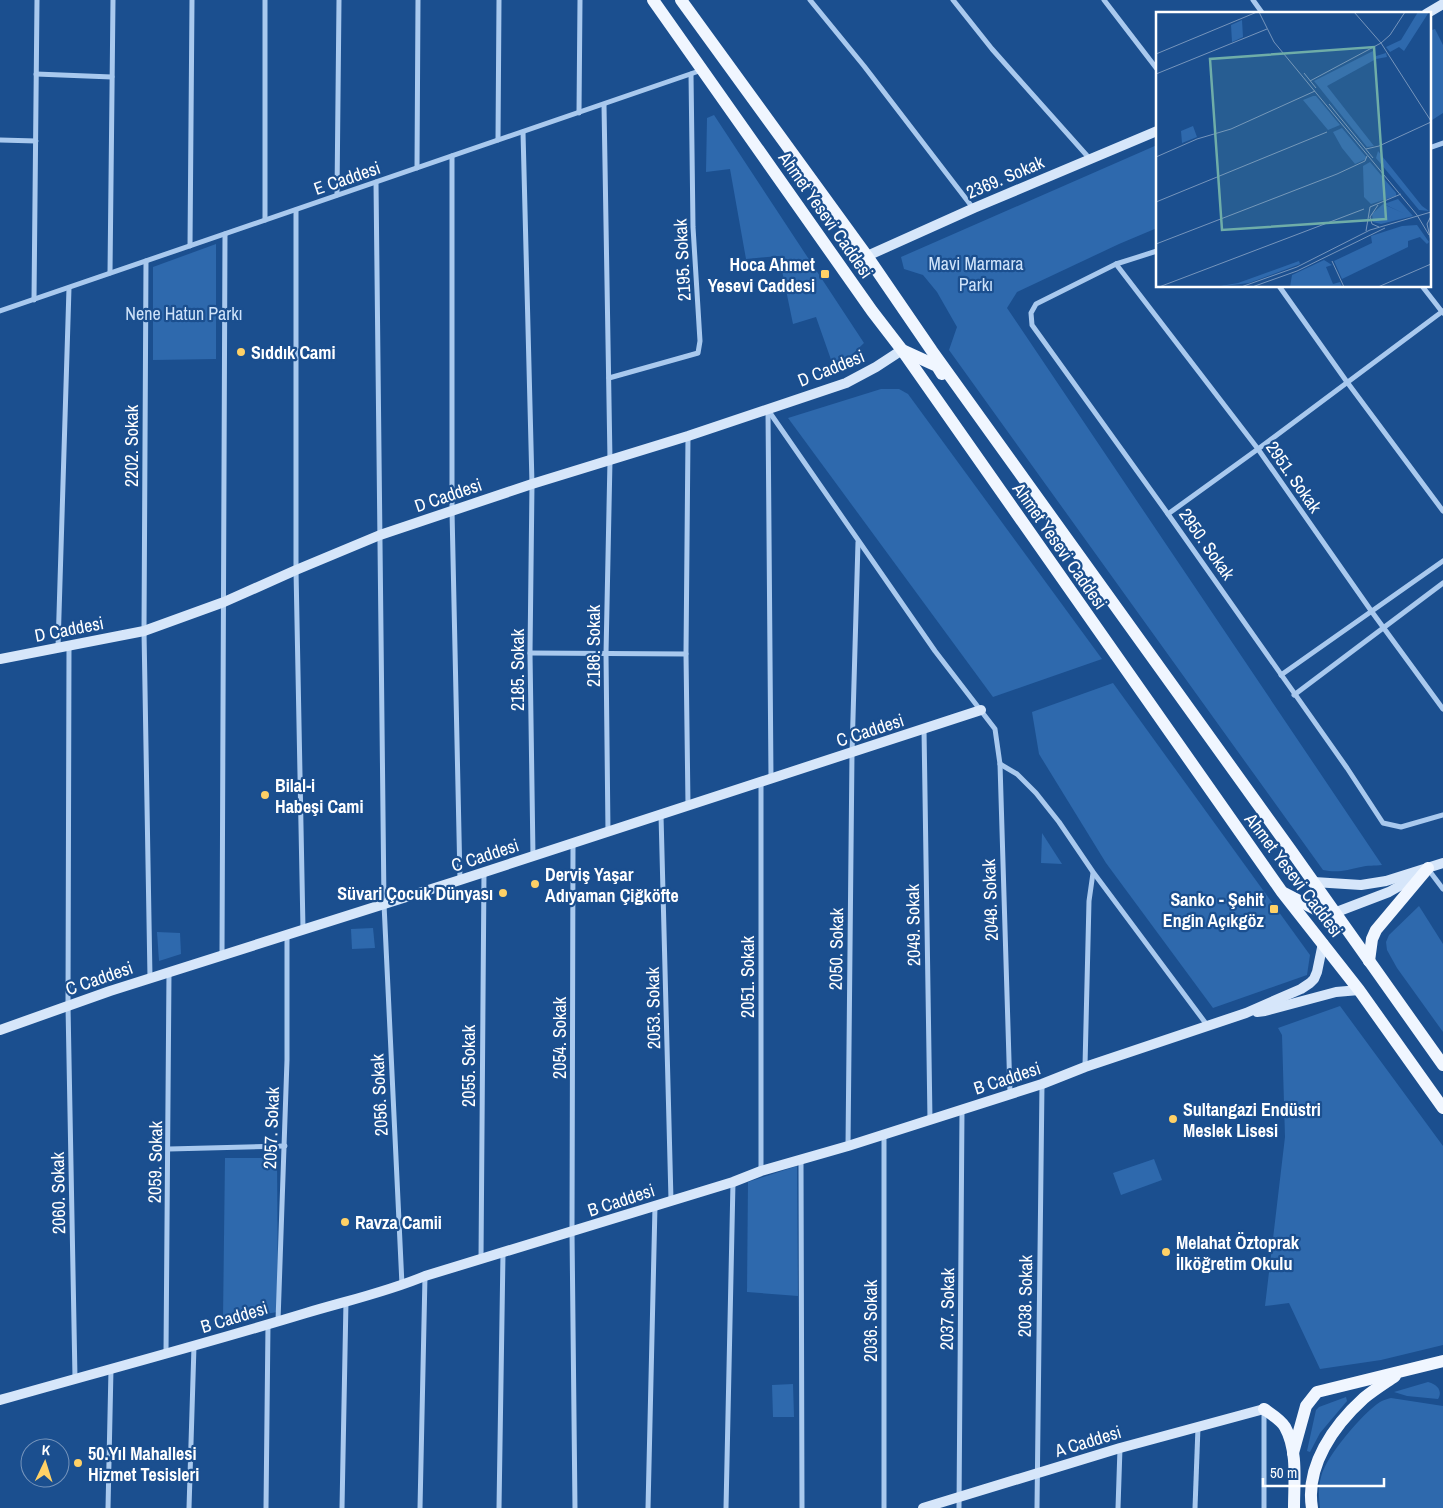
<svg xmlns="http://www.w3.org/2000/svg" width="1443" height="1508" font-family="'Archivo Narrow',sans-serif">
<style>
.green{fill:#2e69ad}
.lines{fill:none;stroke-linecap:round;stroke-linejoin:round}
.street{stroke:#a9c9ee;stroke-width:5}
.secondary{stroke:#d6e6fa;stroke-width:10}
.primary{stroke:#f0f6ff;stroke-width:12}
.poi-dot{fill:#ffd166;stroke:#1b4f8f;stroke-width:2}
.labels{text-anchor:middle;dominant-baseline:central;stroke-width:4.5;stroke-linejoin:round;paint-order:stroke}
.street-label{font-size:18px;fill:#fff;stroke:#1b4f8f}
.park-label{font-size:18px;fill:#cfe3fa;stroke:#1b4f8f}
.poi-label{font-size:18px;font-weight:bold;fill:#fff;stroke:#1b4f8f;text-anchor:start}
.inset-road{fill:none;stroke:#7695bc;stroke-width:1}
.view{fill:#6fada8;fill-opacity:0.15;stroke:#6fada8;stroke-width:2.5}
.inset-edge{fill:none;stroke:#fff;stroke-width:2.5}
</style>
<rect width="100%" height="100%" fill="#1b4f8f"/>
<g class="green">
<polygon points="1435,29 1443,45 1443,113 1429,122 1429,31"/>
<polygon points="714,115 864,343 835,371 816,317 793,324 779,256 746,259 730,169 706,172 707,118"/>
<path d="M1157,145v83l-38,16 -102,48 -10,16 375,557c-7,1 -15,0 -21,2 -14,3 -23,6 -38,3l-374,-520 8,-23 -20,-35 -14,-17 -19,-6 -3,-12z"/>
<polygon points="216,244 216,359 153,360 153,267"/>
<polygon points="881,389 899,389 908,394 1102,659 993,697 788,418"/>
<polygon points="1113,683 1310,955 1307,975 1213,1008 1106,863 1039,754 1032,712"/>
<polygon points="1042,833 1062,864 1041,863"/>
<polygon points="1419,906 1443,944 1443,1032 1397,968 1387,950 1386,942 1389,935"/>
<polygon points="373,928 375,948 352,949 351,929"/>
<polygon points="157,932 180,933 181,954 159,961"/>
<polygon points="1340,1006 1443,1146 1443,1345 1381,1360 1320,1369 1289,1303 1265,1306 1285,1137 1282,1035 1278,1028"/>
<polygon points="225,1158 277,1158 278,1312 223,1320"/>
<polygon points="1154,1159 1162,1180 1121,1195 1113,1173"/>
<polygon points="797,1166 798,1296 747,1292 748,1182"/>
<path d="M1428,1382c9,2 15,9 10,17l-31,-3 -13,-4z"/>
<polygon points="793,1384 794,1417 773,1417 772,1385"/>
<polygon points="1346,1397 1347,1401 1320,1433 1310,1452 1307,1451 1316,1410 1319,1407"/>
<path d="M1391,1398l52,8v102h-123c-1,-10 -2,-21 1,-31 5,-21 41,-63 59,-75 3,-2 7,-3 11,-4z"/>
</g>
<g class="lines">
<g class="street">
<polyline points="810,0 864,66 973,208"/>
<polyline points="953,0 992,49 1090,159"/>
<polyline points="1104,0 1157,69"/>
<polyline points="1253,0 1263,14"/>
<polyline points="36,74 112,77"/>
<polyline points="604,105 610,460 606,654 608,832"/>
<polyline points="579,113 580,0"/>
<polyline points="523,132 532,484 530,653 533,856"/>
<polyline points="0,140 36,141"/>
<polyline points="498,140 499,0"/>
<polyline points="1429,148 1443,143"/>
<polyline points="452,156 452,511 460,880"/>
<polyline points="417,168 418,0"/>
<polyline points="376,182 384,904 402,1285"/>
<polyline points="337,195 339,0"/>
<polyline points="296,210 296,570 303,929"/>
<polyline points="265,220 265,0"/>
<polyline points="190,246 192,0"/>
<polyline points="1157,251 1116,264 1036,304 1031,313 1032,325 1168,514 1347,768 1383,823 1401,827 1443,815"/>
<polyline points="146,261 144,631 150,978"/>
<polyline points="1116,264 1258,449 1372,612 1443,709"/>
<polyline points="110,273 113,0"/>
<polyline points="1279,286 1347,382 1443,511"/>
<polyline points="1422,286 1443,313"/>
<polyline points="34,300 37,0"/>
<polyline points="0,311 702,70"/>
<polyline points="609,378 698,353 700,341 693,227 691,74"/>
<polyline points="768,410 935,651 995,729 1000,764 1010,1093"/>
<polyline points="768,410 771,779"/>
<polyline points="1168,514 1258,449 1443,311"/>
<polyline points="58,647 69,288"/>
<polyline points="69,647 68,1006 75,1378"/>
<polyline points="530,653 686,654"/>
<polyline points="1281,675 1443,561"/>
<polyline points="1294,695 1443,583"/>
<polyline points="924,729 930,1120"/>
<polyline points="1000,764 1017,774 1036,793 1059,822 1093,872 1207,1025"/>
<polyline points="688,805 686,654 688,436"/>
<polyline points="661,815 671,1200"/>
<polyline points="573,844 572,1232 575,1508"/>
<polyline points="1428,869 1443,889"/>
<polyline points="222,955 225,234"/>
<polyline points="1085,1066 1089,901 1093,873"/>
<polyline points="884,1135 884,1508"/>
<polyline points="848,1146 852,753 858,542"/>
<polyline points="169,1149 285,1146"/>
<polyline points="801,1161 802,1508"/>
<polyline points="761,1171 761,783"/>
<polyline points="481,1259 484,872"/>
<polyline points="278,1321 287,1060 287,935"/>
<polyline points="166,1353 169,972"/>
<polyline points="108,1508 111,1369"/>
<polyline points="189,1508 194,1346"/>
<polyline points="266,1508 268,1324"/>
<polyline points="342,1508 346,1301"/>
<polyline points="420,1508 425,1276"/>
<polyline points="499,1508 503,1253"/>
<polyline points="648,1508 655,1206"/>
<polyline points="726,1508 733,1182"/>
<polyline points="959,1508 962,1110"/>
<polyline points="1037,1508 1042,1084"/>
<polyline points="1118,1508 1120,1448"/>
<polyline points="1195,1508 1198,1427"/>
<polyline points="1264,1508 1264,1412"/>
</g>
<g class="secondary">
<polyline points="1426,14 1443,4"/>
<polyline points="867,256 974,208 1157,131"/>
<polyline points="0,659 144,631 224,602 296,570 380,535 532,484 688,436 846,383 876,367 902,350"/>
<polyline points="1314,882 1361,885 1386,881 1443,863"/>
<polyline points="1334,913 1389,892 1419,875"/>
<polyline points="1257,1012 1265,1011 1336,992 1359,990"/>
<polyline points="0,1030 110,991 460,880 981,710"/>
<path d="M0,1400c102,-29 204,-56 306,-87 40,-12 81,-21 119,-37l308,-94 28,-11 87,-25 194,-62 43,-17 161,-54 55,-24 9,-6 4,-4 3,-7 6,-29"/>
<polyline points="923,1508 1120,1448 1264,1409"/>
</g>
<g class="primary">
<polyline points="653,0 872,311 902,350 1282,892 1359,990 1443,1108"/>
<polyline points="681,0 867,256 932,351 1290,849 1443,1065"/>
<polyline points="902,350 937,366 942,374"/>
<polyline points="1284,893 1317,910 1334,913"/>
<polyline points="1369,961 1372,939 1376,930 1428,868"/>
<path d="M1264,1409c7,5 17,11 21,18 13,23 9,55 9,81"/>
<polyline points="1293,1453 1306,1406 1317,1392 1443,1361"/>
<path d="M1312,1508c-7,-42 22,-83 52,-110 10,-8 21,-15 31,-22"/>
</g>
</g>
<g class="poi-dot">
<rect x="820" y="269" width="10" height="10" rx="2.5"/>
<circle cx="241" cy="352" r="5"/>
<circle cx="265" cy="795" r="5"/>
<circle cx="535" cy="884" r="5"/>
<circle cx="503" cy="893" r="5"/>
<rect x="1269" y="904" width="10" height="10" rx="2.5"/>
<circle cx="1173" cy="1119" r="5"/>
<circle cx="345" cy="1222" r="5"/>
<circle cx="1166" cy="1252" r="5"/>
<circle cx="78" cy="1463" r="5"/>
</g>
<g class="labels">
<g class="street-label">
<text transform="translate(1005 177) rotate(-23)">2369. Sokak</text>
<text transform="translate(347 178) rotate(-19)">E Caddesi</text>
<text transform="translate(826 215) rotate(55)">Ahmet Yesevi Caddesi</text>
<text transform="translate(682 260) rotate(-93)">2195. Sokak</text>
<text transform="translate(831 368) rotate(-22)">D Caddesi</text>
<text transform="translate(131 446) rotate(-90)">2202. Sokak</text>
<text transform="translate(1294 477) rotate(55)">2951. Sokak</text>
<text transform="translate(448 495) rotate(-19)">D Caddesi</text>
<text transform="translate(1207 544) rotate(55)">2950. Sokak</text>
<text transform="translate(1060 546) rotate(55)">Ahmet Yesevi Caddesi</text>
<text transform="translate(69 629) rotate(-11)">D Caddesi</text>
<text transform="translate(593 646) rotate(-90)">2186. Sokak</text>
<text transform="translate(517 670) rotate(-90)">2185. Sokak</text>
<text transform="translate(870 730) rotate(-18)">C Caddesi</text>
<text transform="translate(485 855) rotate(-18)">C Caddesi</text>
<text transform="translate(1294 875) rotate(53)">Ahmet Yesevi Caddesi</text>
<text transform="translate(990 900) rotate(-92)">2048. Sokak</text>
<text transform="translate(913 925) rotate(-91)">2049. Sokak</text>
<text transform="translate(836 949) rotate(-89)">2050. Sokak</text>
<text transform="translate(747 977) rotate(-90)">2051. Sokak</text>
<text transform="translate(99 978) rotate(-19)">C Caddesi</text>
<text transform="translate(653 1008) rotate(-91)">2053. Sokak</text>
<text transform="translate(559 1038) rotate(-90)">2054. Sokak</text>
<text transform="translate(468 1066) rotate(-90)">2055. Sokak</text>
<text transform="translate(1007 1078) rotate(-18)">B Caddesi</text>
<text transform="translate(379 1095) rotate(-93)">2056. Sokak</text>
<text transform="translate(271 1128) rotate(-88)">2057. Sokak</text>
<text transform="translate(155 1162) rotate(-89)">2059. Sokak</text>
<text transform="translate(58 1193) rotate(-91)">2060. Sokak</text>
<text transform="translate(621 1200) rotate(-18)">B Caddesi</text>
<text transform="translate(1025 1296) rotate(-89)">2038. Sokak</text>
<text transform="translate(947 1309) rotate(-89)">2037. Sokak</text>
<text transform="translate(234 1317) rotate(-17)">B Caddesi</text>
<text transform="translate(870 1321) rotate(-90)">2036. Sokak</text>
<text transform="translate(1088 1441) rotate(-17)">A Caddesi</text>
</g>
<g class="park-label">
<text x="976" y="263">Mavi Marmara<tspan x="976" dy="21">Parkı</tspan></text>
<text x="184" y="313">Nene Hatun Parkı</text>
</g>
<g class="poi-label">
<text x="815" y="264" text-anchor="end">Hoca Ahmet<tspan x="815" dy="21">Yesevi Caddesi</tspan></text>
<text x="251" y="352">Sıddık Cami</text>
<text x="275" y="785">Bilal-i<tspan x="275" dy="21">Habeşi Cami</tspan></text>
<text x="545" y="874">Derviş Yaşar<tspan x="545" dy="21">Adıyaman Çiğköfte</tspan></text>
<text x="493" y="893" text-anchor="end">Süvari Çocuk Dünyası</text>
<text x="1264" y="899" text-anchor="end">Sanko - Şehit<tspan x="1264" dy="21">Engin Açıkgöz</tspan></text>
<text x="1183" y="1109">Sultangazi Endüstri<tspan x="1183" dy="21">Meslek Lisesi</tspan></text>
<text x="355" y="1222">Ravza Camii</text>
<text x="1176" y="1242">Melahat Öztoprak<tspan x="1176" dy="21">İlköğretim Okulu</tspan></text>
<text x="88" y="1453">50.Yıl Mahallesi<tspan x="88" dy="21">Hizmet Tesisleri</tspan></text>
</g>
</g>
<g transform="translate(1156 12)">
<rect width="275" height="275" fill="#1b4f8f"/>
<path d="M262,0h11l-25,39 -5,-4 -9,5 -4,-5 15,-7zM86,8l1,17 -11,5 -1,-17zM217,39l3,5 10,-3 1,4 -11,2 -49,27 47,60 -7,1 -53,-66zM157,84h3l24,29 -12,5 -25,-30zM37,114l4,11 -15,6 -1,-12zM186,116l24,29v2l-11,5 -13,-16 -9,-16zM222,139l44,55 7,5 -10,-1 -43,-52zM214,150l26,31v3l-25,8 -7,-7 -1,-31zM242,187l15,17 -32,8 -8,-2 -1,-8 11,-10 20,9 -19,-9zM261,213l12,17 -2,2 -7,-7 -12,4v6l-66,32 -8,-18 38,-18 -1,-7 31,-10zM168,248l8,5 -6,2 7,17 7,-2 2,5h-52l2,-12zM143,249l1,3 -51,19 -34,4 23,-4z" fill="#2e69ad"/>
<path class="inset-road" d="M103,0l15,30 143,173 12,20M198,0l27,31 50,78M0,42l101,-42M148,61l12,15M0,62l111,-45M154,69l71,-38 9,-8 15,-23M173,92l44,54M210,137l13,-3 52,-24M0,145l41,-18 34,-10 84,-38M0,190l171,-70M222,193l-8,12 2,7 7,3M275,204l-4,8 4,17M210,219l4,-24 31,-13M0,232l181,-70 28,-13 2,-5M176,249l12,26M3,275l205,-78M85,275l56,-20 73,-37 61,-18M96,275l45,-16 88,-43M222,275l53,-23"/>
<path class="view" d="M218,35l12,172 -164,11 -12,-171z"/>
<rect width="275" height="275" class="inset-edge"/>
</g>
<g transform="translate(45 1463) rotate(4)"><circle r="24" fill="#1b4f8f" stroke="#7695bc"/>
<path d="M0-4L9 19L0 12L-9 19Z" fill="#ffd166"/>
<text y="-8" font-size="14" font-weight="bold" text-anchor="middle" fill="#ffffff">K</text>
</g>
<path d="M1263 1478v8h121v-8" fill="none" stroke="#ffffff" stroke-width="2.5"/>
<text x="1270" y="1478" font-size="15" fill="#ffffff" stroke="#1b4f8f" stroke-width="4" paint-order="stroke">50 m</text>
</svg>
